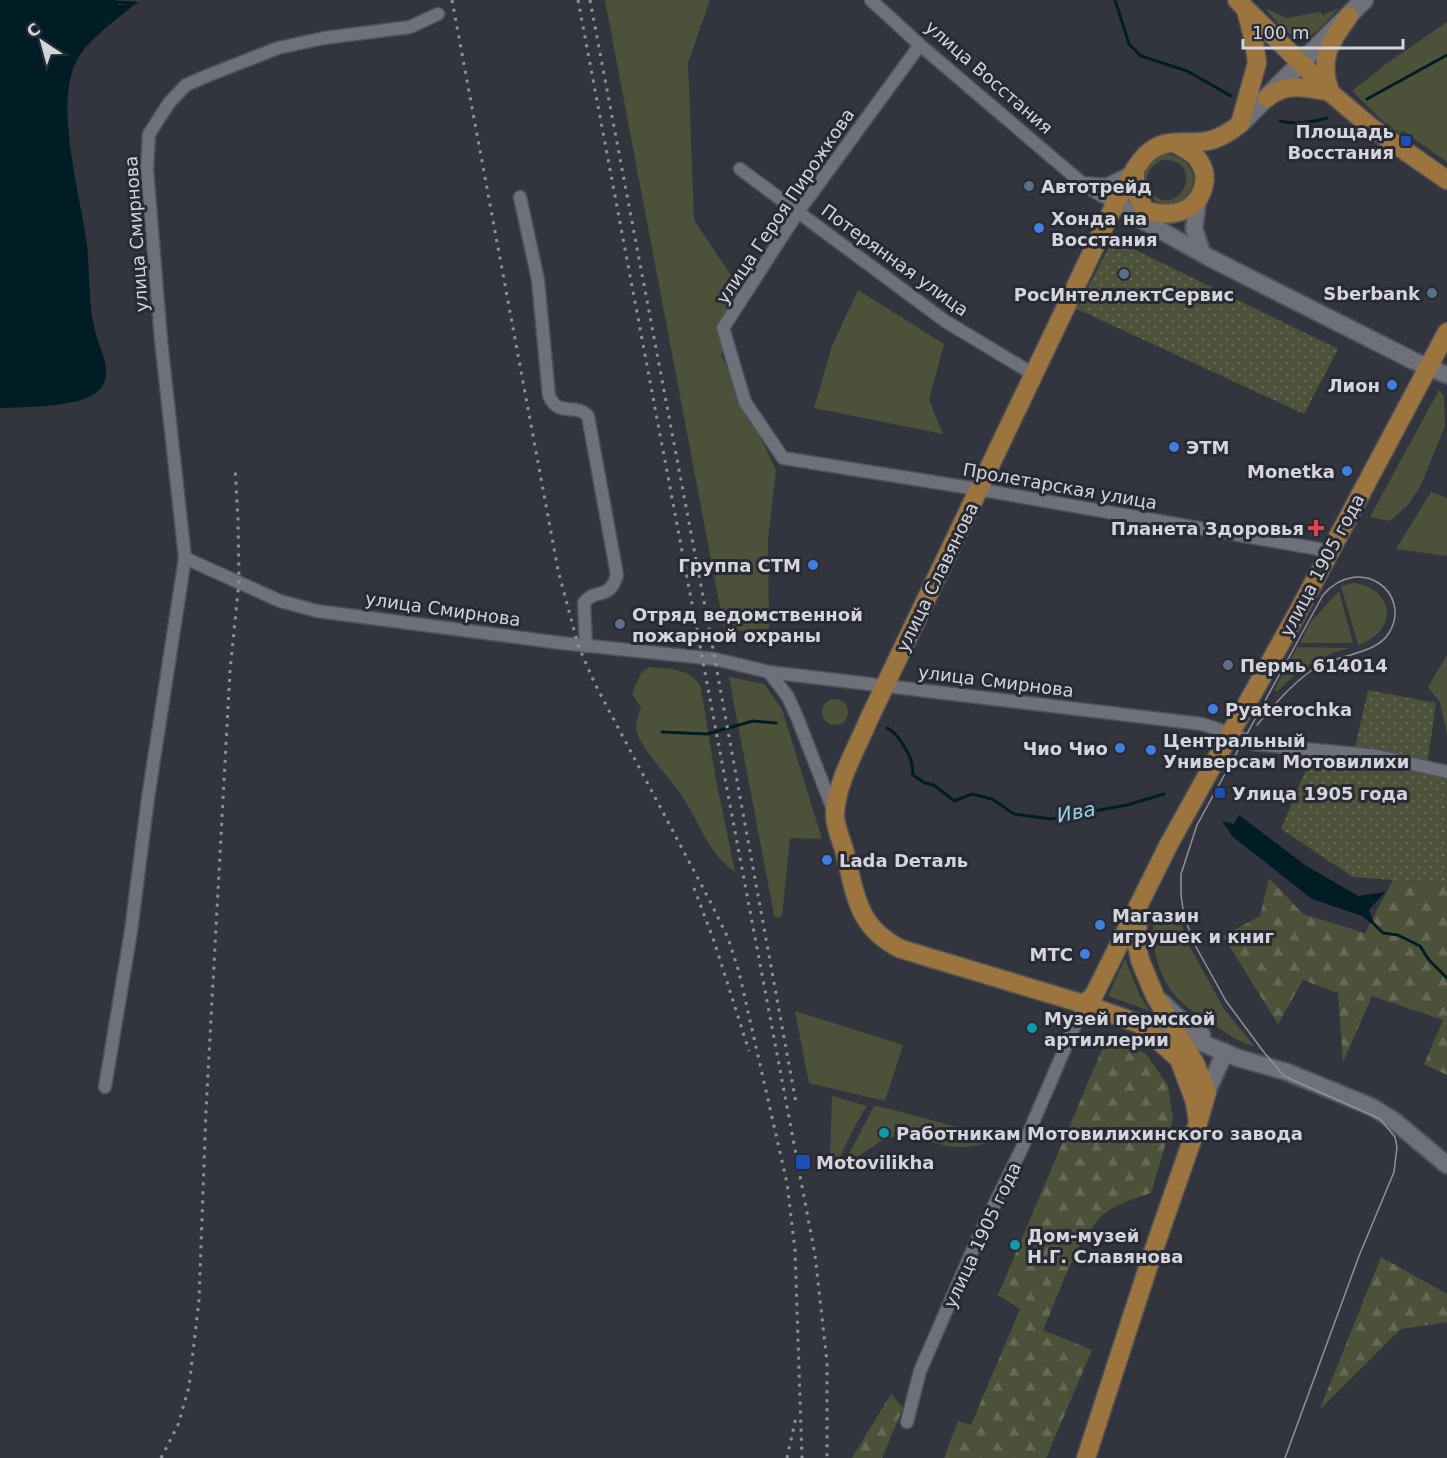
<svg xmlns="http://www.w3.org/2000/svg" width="1447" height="1458" font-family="'DejaVu Sans',sans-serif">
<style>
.green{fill:#4c523a;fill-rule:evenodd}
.forest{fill:url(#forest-firs)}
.garden{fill:url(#garden-dots)}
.water{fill:#001d26}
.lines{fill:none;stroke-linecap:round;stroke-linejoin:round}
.stream{stroke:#001d26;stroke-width:3}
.minor-casing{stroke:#4f5158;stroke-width:15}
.tertiary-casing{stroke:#4f5158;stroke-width:20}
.secondary-casing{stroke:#4f5158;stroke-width:21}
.primary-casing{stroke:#4f5158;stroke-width:21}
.minor{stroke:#6e707a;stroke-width:12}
.tertiary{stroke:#6e707a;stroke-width:16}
.secondary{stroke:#6e707a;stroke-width:18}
.primary{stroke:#9c743d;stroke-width:18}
.tram{stroke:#909198;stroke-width:1.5}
.rail{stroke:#909198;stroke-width:3;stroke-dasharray:3 6;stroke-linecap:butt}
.transit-dot{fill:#1a4fb4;stroke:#292b34;stroke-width:2}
.service-dot{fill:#5c6f8a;stroke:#292b34;stroke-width:2}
.shop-dot{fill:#3f7fe0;stroke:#292b34;stroke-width:2}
.health-dot{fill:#e0444e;stroke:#292b34;stroke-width:2}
.culture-dot{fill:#0f9aa8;stroke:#292b34;stroke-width:2}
.labels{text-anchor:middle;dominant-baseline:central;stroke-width:6;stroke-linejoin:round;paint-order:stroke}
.street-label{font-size:18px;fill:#d4d5db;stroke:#292b34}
.poi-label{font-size:18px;font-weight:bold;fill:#d4d5db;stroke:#292b34;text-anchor:start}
.water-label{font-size:20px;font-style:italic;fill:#94d4e8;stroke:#292b34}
</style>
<defs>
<pattern id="forest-firs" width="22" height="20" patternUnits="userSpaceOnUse" patternTransform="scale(1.5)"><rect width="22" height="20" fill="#4c523a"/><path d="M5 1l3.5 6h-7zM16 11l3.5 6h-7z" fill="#656a56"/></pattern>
<pattern id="garden-dots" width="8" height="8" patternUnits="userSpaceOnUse" patternTransform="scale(1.5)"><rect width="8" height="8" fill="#4c523a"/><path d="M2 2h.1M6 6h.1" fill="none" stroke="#656a56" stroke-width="1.8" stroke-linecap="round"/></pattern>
</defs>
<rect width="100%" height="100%" fill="#33353e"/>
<g class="green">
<polygon points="605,0 710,0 688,63 694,220 738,286 721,355 776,470 768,539 769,636 724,628"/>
<path d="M1339,8c-36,38 -37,43 -73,2l2,-1 18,9 34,-6 3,3z"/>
<polygon points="1447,22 1447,162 1403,131 1399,133 1383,121 1352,91 1386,64"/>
<path d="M1166,154c19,2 36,20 23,39 -26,39 -76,-27 -23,-39zM1163,160c44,-1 17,60 -10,34 -13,-12 -4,-29 10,-34z"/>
<polygon points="858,290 944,344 929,400 943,434 814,408 832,346"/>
<polygon points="1439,390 1444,396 1445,426 1420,487 1408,505 1390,521 1370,517"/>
<polygon points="1431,492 1447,498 1447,556 1396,549"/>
<path d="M1353,583c42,5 46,48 5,62l-17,-59z"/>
<polygon points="1339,591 1353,643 1300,643 1310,623"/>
<path d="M1297,647l53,1c-33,8 -49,21 -74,44l-1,-3z"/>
<polygon points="1447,655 1447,735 1440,702 1428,687"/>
<path d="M649,667c20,2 42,0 52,21l14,87 20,97c-31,-23 -34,-49 -55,-79 -12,-18 -35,-39 -43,-60 -3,-8 2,-18 4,-26l-9,-13 9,-21z"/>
<polygon points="729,677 764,684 782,709 822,839 790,838 782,916 777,918 774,915"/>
<circle cx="835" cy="712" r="13"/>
<path d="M1157,909l21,6 11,30 35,64 30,37c-13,-3 -23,-10 -34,-17 -13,-8 -30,-18 -41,-29 -21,-21 -33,-64 -22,-91z"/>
<polygon points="1125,959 1140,996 1150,1011 1108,996"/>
<polygon points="795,1011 903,1045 885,1101 809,1083"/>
<polygon points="832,1096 867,1106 856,1124 838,1161 830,1162"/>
<path d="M874,1106h4l124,33c-14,3 -32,10 -46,8 -18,-1 -37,-12 -56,-11 -26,1 -32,21 -54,24z"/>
</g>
<g class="forest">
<polygon points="1269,878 1303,914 1365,933 1393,880 1447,884 1447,1075 1424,1064 1443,1020 1372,996 1343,1062 1338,993 1303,980 1278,1024 1223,936 1260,916"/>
<path d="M1109,1033l38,22 21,31 5,33 -22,74c-16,5 -35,11 -47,21 -29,26 -45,81 -61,116l49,20 -46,108h-102l14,-37 13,4 49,-116 -22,-14z"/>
<polygon points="1381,1257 1447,1294 1447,1322 1401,1329 1320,1409"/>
<polygon points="891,1394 903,1408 882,1458 852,1458"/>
</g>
<g class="garden">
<polygon points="1113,239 1338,349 1304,414 1077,309"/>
<polygon points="1368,690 1436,703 1426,772 1447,778 1447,884 1353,877 1281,829 1311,758 1351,765"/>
</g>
<g class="water">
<path d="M0,0h114l5,5 17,-2c-18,16 -48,36 -59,57 -24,44 4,136 10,185 3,28 1,59 8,86 4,18 19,39 6,57 -14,20 -78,19 -101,20z"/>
<polygon points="1239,815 1305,865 1358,896 1385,892 1369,910 1376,927 1362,916 1312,899 1233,837 1222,821 1234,824"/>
</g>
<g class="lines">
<g class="stream">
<polyline points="1115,0 1129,44 1141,56 1187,71 1231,96"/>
<polyline points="114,2 136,3"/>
<polyline points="1367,99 1447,55"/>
<path d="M1280,121c17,4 31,1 47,-3"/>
<path d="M887,728c9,3 24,27 25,37 1,3 0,6 1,10l12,8 9,2 20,16 18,-7 20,5 22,15 37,5 76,-14 37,-11"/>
<polyline points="662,732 707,734 753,721 776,723"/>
<polyline points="1374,924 1383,933 1398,935 1420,946 1429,960 1447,978"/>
</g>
<defs>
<g id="minor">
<path d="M871,0l49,45 162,138c13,9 25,18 41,19"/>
<polyline points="920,45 798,212 723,328 745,402 783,458 971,488 1330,551"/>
<polyline points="740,169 945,321 1033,374"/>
<polyline points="1083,183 1106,185 1132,172"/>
<path d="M520,197l18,83 11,116c10,22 26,6 39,20l29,159c-8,27 -22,12 -33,28l2,43"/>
<polyline points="185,558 280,601 317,611 561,643 715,659 769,672 1202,724 1238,736 1254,744 1378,756 1447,772"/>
<polyline points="769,672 788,697 797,717 834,812"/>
<polyline points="105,1087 131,931 148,798 185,558 161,340 147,169 149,134 169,103 186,85 209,75 278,48 324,38 410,27 438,14"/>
<polyline points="907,1422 920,1371 977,1240 1022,1148 1084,1004"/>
</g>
<g id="tertiary">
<polyline points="1198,199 1194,229 1202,253"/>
<polyline points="1116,202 1142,220 1210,258 1414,361 1447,375"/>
<polyline points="1162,1002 1186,1025 1202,1035"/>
<polyline points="1140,1024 1176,1032 1238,1058 1287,1072 1372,1107 1393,1120 1447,1165"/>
<polyline points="1207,1092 1225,1052"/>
</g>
<polyline id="secondary" points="1240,124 1364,0"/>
<g id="primary">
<polyline points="1237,0 1332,94 1372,128 1447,180"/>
<path d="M1330,92c-12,-33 0,-50 19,-76"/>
<path d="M1267,98c19,-17 41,-10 63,-6"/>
<path d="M1135,170v21l10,19c24,8 53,4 59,-26 2,-9 -1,-18 -7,-26 -6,-7 -15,-11 -23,-15"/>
<polyline points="1084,1004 1094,995 1169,844 1299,610 1447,332"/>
<path d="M1198,1123l-3,-21 -16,-43 -39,-35 -56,-20 -183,-55c-44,-22 -45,-53 -56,-96 -3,-12 -11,-28 -10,-40 2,-32 21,-63 33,-92l248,-519c10,-16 19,-38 33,-50 18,-15 38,-7 58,-11 12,-2 23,-9 33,-17l17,-61 -3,-22 -8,-31"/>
<polyline points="1086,1458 1152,1255 1198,1123 1207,1092 1195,1063 1155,996 1140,960 1136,940 1139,914"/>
</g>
</defs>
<use href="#minor" class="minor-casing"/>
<use href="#tertiary" class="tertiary-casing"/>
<use href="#secondary" class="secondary-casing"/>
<use href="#primary" class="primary-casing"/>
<use href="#minor" class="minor"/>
<use href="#tertiary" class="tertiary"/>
<use href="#secondary" class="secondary"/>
<use href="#primary" class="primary"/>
<path class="tram" d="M1257,725c16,-19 34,-40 55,-55 22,-16 63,-14 77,-37 24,-40 -29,-80 -66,-38l-126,230 -16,49v21l3,21 11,29 31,56 37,50 21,25 96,43 15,18 2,10 -3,25 -35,84 -74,202"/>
<g class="rail">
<polyline points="452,0 558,570 578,645 595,684 711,903 728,938 739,972 787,1183 795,1250 802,1458"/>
<polyline points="578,0 815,1255 827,1362 827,1458"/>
<polyline points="590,0 713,649 796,1103"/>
<polyline points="694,888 714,941 749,1051"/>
<polyline points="161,1458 178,1425 189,1387 199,1300 206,1111 230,671 239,582 238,520 235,467"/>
<polyline points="787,1458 796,1417"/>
</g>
</g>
<g class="transit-dot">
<rect x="1400" y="135" width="12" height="12" rx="3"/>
<rect x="1214" y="787" width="12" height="12" rx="3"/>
<rect x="795" y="1154" width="16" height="16" rx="3"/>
</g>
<g class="service-dot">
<circle cx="1029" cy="186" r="6"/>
<circle cx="1124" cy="274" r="6"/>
<circle cx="1432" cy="293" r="6"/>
<circle cx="620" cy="624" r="6"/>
<circle cx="1228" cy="665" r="6"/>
</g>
<g class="shop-dot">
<circle cx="1039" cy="228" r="6"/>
<circle cx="1392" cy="385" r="6"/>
<circle cx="1174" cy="447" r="6"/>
<circle cx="1347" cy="471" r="6"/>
<circle cx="813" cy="565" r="6"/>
<circle cx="1213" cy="709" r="6"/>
<circle cx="1120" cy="748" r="6"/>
<circle cx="1151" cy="750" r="6"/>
<circle cx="827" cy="860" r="6"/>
<circle cx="1100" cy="925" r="6"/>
<circle cx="1085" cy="954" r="6"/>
</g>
<path class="health-dot" d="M1313 519h6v6h6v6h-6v6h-6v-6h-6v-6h6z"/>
<g class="culture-dot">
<circle cx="1032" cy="1028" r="6"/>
<circle cx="884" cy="1133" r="6"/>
<circle cx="1015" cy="1245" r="6"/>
</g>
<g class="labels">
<g class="street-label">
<text transform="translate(989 77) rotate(41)">улица Восстания</text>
<text transform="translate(785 206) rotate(-56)">улица Героя Пирожкова</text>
<text transform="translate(136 234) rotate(-94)">улица Смирнова</text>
<text transform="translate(895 260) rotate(36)">Потерянная улица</text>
<text transform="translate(1060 486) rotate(10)">Пролетарская улица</text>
<text transform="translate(1322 565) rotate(-62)">улица 1905 года</text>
<text transform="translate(937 577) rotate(-64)">улица Славянова</text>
<text transform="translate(443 609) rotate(8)">улица Смирнова</text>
<text transform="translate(996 681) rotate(7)">улица Смирнова</text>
<text transform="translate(982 1235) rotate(-65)">улица 1905 года</text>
</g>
<g class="poi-label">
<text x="1394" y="131" text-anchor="end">Площадь<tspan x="1394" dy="21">Восстания</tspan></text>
<text x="1041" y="186">Автотрейд</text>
<text x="1051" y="218">Хонда на<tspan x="1051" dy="21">Восстания</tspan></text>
<text x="1420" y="293" text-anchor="end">Sberbank</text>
<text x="1124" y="294" text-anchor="middle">РосИнтеллектСервис</text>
<text x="1380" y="385" text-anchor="end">Лион</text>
<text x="1186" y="447">ЭТМ</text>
<text x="1335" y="471" text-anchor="end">Monetka</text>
<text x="1304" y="528" text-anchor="end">Планета Здоровья</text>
<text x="801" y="565" text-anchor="end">Группа СТМ</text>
<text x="632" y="614">Отряд ведомственной<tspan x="632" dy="21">пожарной охраны</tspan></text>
<text x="1240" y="665">Пермь 614014</text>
<text x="1225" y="709">Pyaterochka</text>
<text x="1163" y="740">Центральный<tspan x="1163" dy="21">Универсам Мотовилихи</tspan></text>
<text x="1108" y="748" text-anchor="end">Чио Чио</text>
<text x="1232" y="793">Улица 1905 года</text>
<text x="839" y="860">Lada Dеталь</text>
<text x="1112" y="915">Магазин<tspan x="1112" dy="21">игрушек и книг</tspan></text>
<text x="1073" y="954" text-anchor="end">МТС</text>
<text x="1044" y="1018">Музей пермской<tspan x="1044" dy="21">артиллерии</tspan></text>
<text x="896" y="1133">Работникам Мотовилихинского завода</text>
<text x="816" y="1162">Motovilikha</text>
<text x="1027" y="1235">Дом-музей<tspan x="1027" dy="21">Н.Г. Славянова</tspan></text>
</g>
<g class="water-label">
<text transform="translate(1076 812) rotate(-11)">Ива</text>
</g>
</g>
<g transform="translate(42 42) rotate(324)" stroke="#292b34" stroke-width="4.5" paint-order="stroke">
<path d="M0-4.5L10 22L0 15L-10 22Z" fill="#d4d5db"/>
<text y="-9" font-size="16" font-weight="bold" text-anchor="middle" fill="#d4d5db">С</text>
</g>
<path d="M1243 39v9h160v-9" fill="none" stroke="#d4d5db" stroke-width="3"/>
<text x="1252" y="39" font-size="18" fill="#d4d5db" stroke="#292b34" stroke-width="4.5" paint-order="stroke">100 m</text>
</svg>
